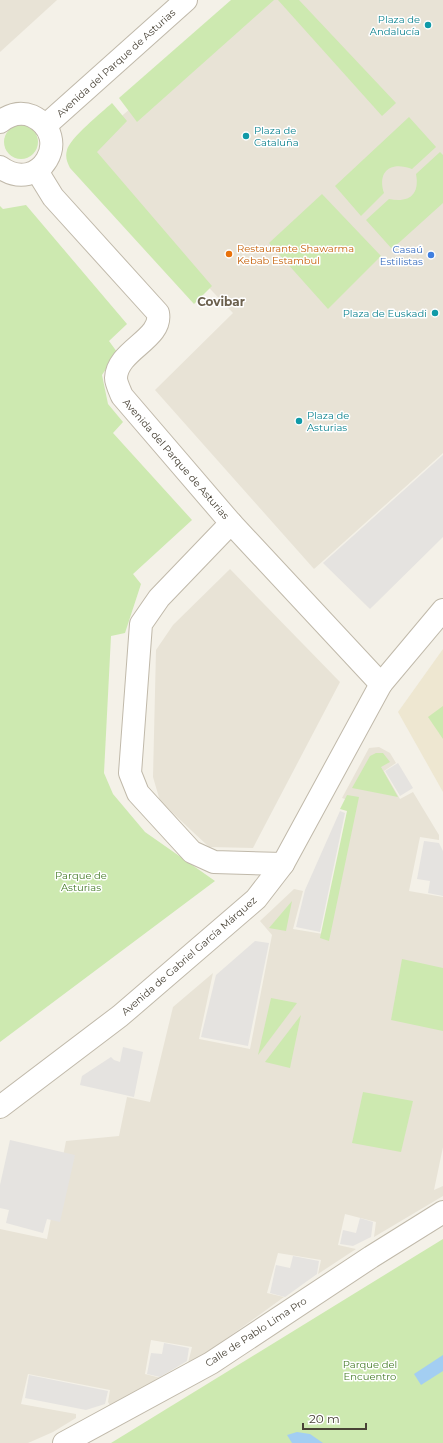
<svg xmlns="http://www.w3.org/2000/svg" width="443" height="1443" font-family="Montserrat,sans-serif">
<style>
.residential{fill:#e8e3d6}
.education{fill:#eee7d1}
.green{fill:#cde9b0}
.parking{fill:#e5e3e0}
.water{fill:#a3cef2}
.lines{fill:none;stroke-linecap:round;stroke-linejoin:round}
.minor-casing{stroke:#c0b9aa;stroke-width:24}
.minor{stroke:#fff;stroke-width:22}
.culture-dot{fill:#0f9aa8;stroke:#fff;stroke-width:1.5}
.food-dot{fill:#e8710a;stroke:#fff;stroke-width:1.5}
.shop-dot{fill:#3f7fe0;stroke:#fff;stroke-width:1.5}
.labels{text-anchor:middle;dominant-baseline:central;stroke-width:3;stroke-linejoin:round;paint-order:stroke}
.culture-label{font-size:10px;fill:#0d838f;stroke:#fff;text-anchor:end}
.street-label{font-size:10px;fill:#484236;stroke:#fff}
.food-label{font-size:10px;fill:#c56008;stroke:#fff;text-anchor:start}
.shop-label{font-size:10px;fill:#366cbe;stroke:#fff;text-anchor:end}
.park-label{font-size:10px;fill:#447b27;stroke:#fff}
.quarter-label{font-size:12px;font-weight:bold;fill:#6b604d;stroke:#fff}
</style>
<rect width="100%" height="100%" fill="#f4f1e8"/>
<g class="residential">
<polygon points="0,0 57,0 0,52"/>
<polygon points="256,0 443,0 443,453 314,569 155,390 233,313 80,152"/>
<polygon points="230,569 340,682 253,848 209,847 160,801 153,777 156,650 173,625"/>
<polygon points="379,747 390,753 396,763 384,771 400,799 413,792 439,835 439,840 420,837 409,891 443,897 443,1147 434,1190 443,1186 443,1196 374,1237 376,1222 345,1214 338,1245 356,1249 318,1274 321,1260 278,1253 267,1293 284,1297 198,1359 188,1363 192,1347 151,1340 145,1374 161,1378 160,1382 111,1407 108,1402 110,1390 28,1374 21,1404 76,1414 76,1418 53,1432 28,1443 0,1443 0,1229 47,1239 66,1141 119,1136 127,1097 150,1102 173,1007 213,973 199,1039 250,1049 272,935 260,921 294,889 303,891 293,929 323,934 351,801 342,798 369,748"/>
</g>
<polygon class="education" points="443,649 443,792 398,712"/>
<g class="green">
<polygon points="231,0 274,0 137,122 119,98"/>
<polygon points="278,0 299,0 396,103 382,116"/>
<path d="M112,103l15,18 -30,31 115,134 -18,18 -124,-136c-3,-6 -5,-11 -3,-18 3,-12 35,-38 45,-47z"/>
<path d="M409,117l27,30 -24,22c-21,-8 -35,2 -28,24l-23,23 -26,-30z"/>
<circle cx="21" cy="142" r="17"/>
<path d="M440,152l3,3v48l-51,46 -26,-29 23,-21c20,4 31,-4 27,-25z"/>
<polygon points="322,194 381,256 328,309 269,243"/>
<polygon points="26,205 127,324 109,341 117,352 102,375 108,404 123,422 113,433 192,520 133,574 141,584 125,633 111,636 104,773 113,794 145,832 215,881 0,1042 0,206 3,209"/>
<polygon points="443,706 443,739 428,717"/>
<polygon points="376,753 383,753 390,762 381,767 398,797 352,788 370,756"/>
<polygon points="347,795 359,797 329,941 320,938 347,811 340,809"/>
<polygon points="292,901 286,931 269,928"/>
<polygon points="402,959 443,968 443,1031 391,1020"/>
<polygon points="271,998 297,1003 258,1055"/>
<polygon points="301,1015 290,1068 265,1062"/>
<polygon points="363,1092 413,1101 401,1152 352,1143"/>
<polygon points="443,1239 443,1443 111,1443"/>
</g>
<g class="parking">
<polygon points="443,455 443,537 370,609 323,563"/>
<polygon points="398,763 413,788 400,796 385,771"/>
<polygon points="340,811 345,813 320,932 296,927 305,890"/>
<polygon points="424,841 439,843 443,851 443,896 428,893 430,881 417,879"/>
<polygon points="255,941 269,943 248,1046 201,1037 216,975"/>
<polygon points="123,1047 143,1052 134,1097 80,1085 82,1076 111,1057 114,1060 120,1062"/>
<polygon points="10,1140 75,1155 60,1222 47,1219 43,1233 6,1223 9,1210 0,1208 0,1185"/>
<polygon points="360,1218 373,1222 371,1237 353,1246 340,1244 343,1230 356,1233"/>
<polygon points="293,1256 319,1261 317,1274 285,1297 270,1293 276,1265 290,1268"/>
<polygon points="164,1343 189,1348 187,1361 160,1377 147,1374 151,1353 162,1354"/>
<polygon points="29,1375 108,1391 105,1404 86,1410 25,1398"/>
</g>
<g class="water">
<polygon points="443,1355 443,1371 421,1385 414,1374"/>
<polygon points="297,1432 310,1434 323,1443 292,1443 287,1435"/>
</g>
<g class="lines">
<defs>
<g id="minor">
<path d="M0,122c9,-7 20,-11 32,-6 42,20 8,80 -32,51"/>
<polyline points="45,126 186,0"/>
<path d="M37,171l16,26 105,116c5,26 -41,37 -42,65 0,5 4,13 6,18l109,127 150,161"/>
<polyline points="231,523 159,598 141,624 130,773 138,793 192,852 214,862 283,864"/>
<polyline points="0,1107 120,1016 256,899 283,864 381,684 443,610"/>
<polyline points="64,1443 211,1363 371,1257 443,1212"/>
</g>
</defs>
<use href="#minor" class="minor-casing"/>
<use href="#minor" class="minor"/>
</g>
<g class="culture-dot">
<circle cx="428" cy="25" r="4"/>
<circle cx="246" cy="136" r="4"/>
<circle cx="435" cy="313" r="4"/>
<circle cx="299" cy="421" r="4"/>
</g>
<circle class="food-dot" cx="229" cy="254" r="4"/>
<circle class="shop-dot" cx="431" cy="255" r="4"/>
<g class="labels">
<g class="culture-label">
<text x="420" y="19">Plaza de<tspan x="420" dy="12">Andalucía</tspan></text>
<text x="254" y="130" text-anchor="start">Plaza de<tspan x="254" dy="12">Cataluña</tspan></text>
<text x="427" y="313">Plaza de Euskadi</text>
<text x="307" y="415" text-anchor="start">Plaza de<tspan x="307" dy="12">Asturias</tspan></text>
</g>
<g class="street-label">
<text transform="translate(116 63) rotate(-42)">Avenida del Parque de Asturias</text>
<text transform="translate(176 459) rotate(49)">Avenida del Parque de Asturias</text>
<text transform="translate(189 956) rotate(-41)">Avenida de Gabriel García Márquez</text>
<text transform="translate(256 1332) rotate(-33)">Calle de Pablo Lima Pro</text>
</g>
<g class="food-label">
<text x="237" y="248">Restaurante Shawarma<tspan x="237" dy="12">Kebab Estambul</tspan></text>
</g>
<g class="shop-label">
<text x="423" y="249">Casaú<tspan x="423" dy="12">Estilistas</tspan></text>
</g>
<g class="park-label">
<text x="81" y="875">Parque de<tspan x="81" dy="12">Asturias</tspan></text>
<text x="370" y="1364">Parque del<tspan x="370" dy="12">Encuentro</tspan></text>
</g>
<g class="quarter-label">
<text x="221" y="301">Covibar</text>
</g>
</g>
<path d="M303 1423v6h63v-6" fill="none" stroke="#484236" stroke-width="2"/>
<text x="309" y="1423" font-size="12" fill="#484236" stroke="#ffffff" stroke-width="3" paint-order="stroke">20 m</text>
</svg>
